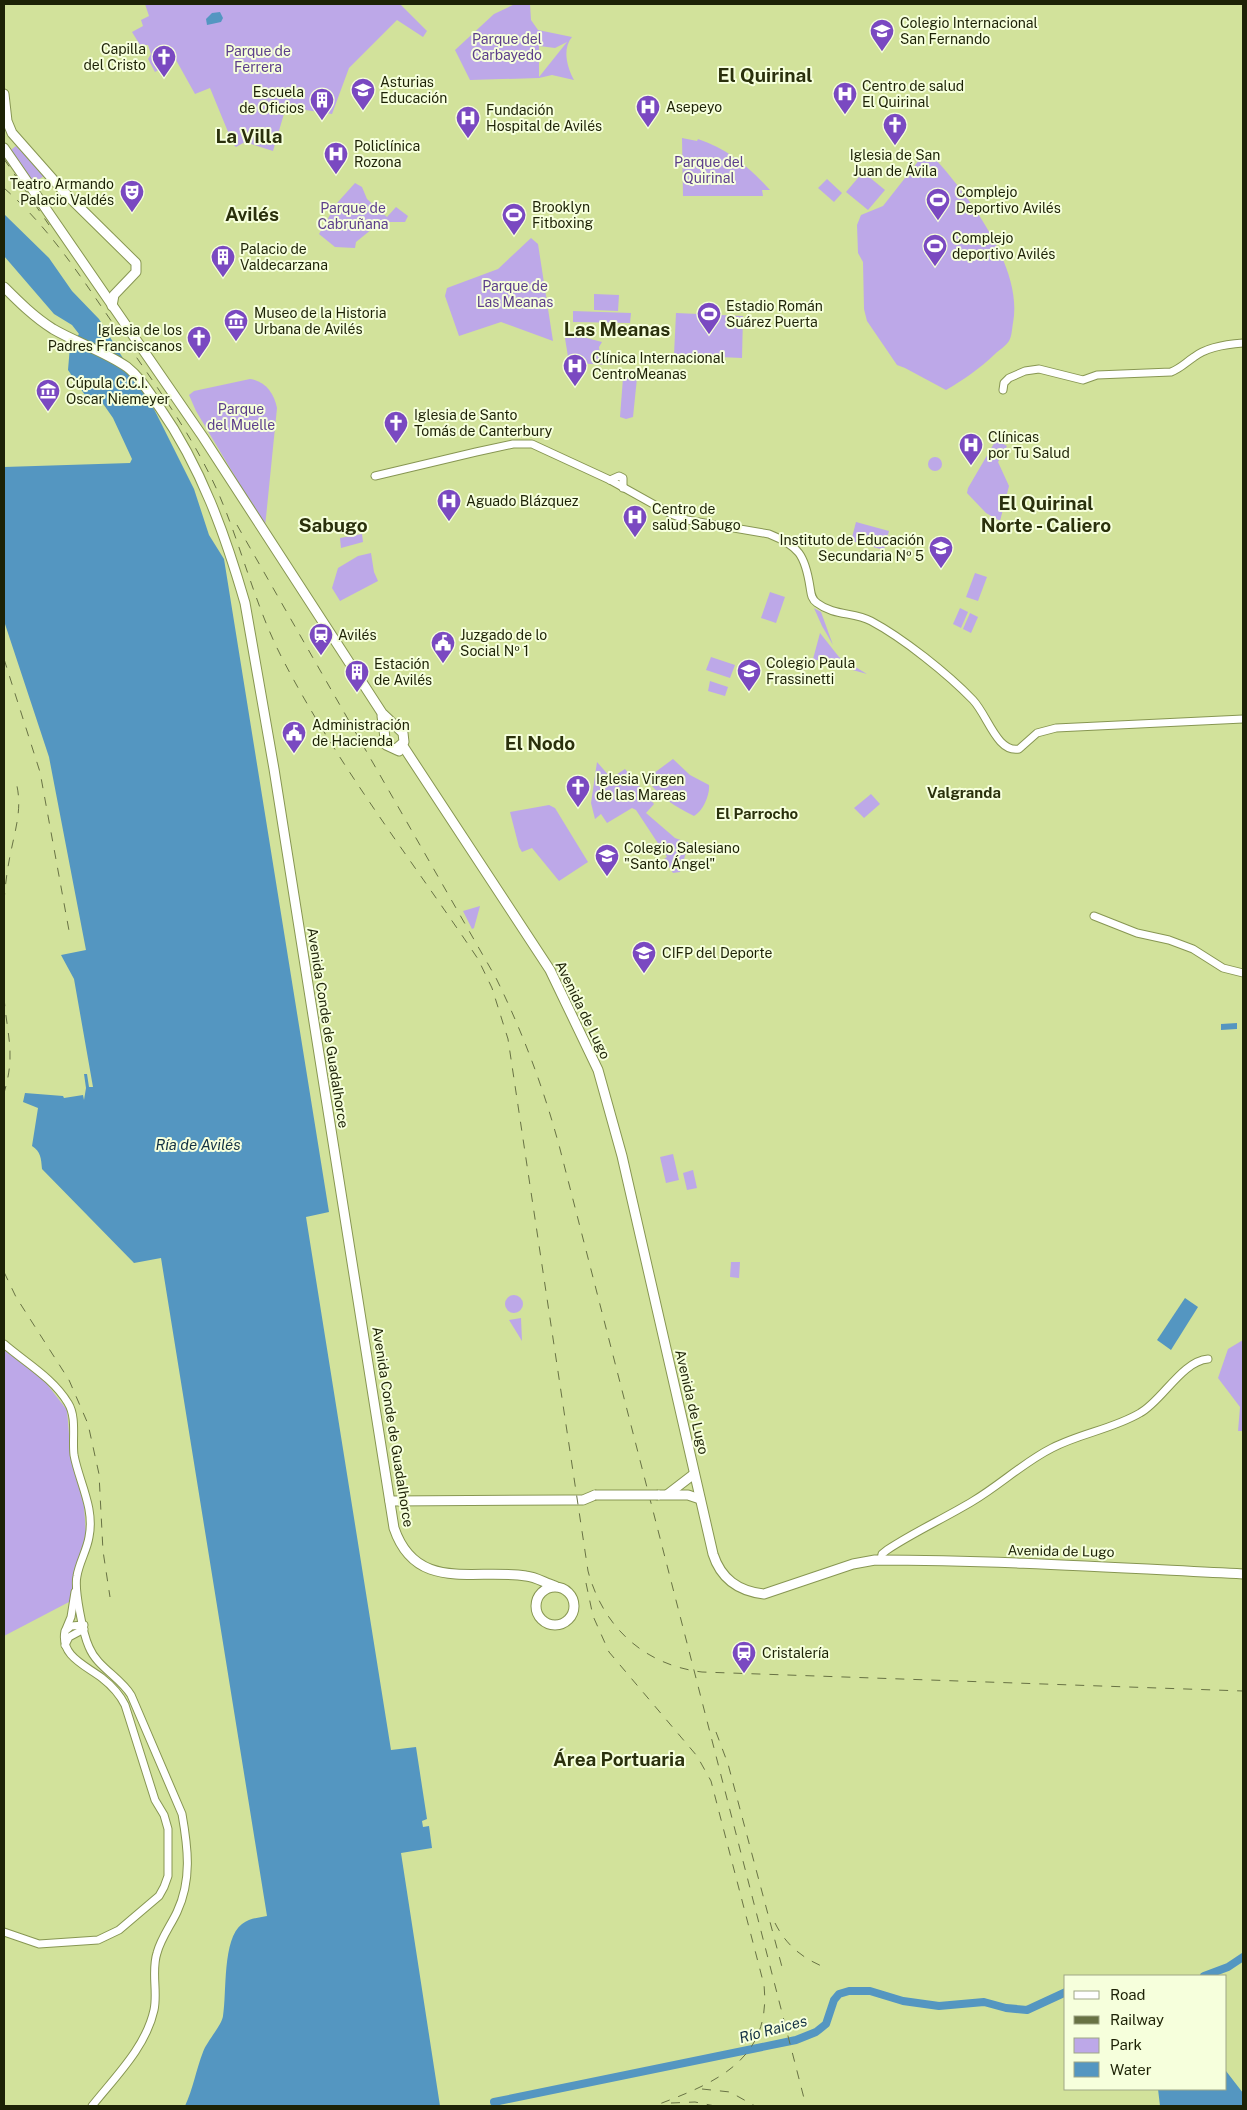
<svg xmlns="http://www.w3.org/2000/svg" width="1247" height="2110" font-family="'Public Sans',sans-serif">
<style>
.green{fill:#bda8e8;fill-rule:evenodd}
.water{fill:#5496c1}
.lines{fill:none;stroke-linecap:round;stroke-linejoin:round}
.river{stroke:#5496c1;stroke-width:8}
.tertiary-casing{stroke:#879652;stroke-width:9}
.primary-casing{stroke:#879652;stroke-width:11}
.trunk-casing{stroke:#879652;stroke-width:11}
.tertiary{stroke:#fff;stroke-width:7}
.primary{stroke:#fff;stroke-width:9}
.trunk{stroke:#fff;stroke-width:9}
.rail{stroke:#687244;stroke-width:1;stroke-dasharray:9 9;stroke-linecap:butt}
.primary-bridge-casing{stroke:#879652;stroke-width:11;stroke-linecap:butt}
.primary-bridge{stroke:#fff;stroke-width:9}
.labels{text-anchor:middle;dominant-baseline:central;stroke-width:4;stroke-linejoin:round;paint-order:stroke}
.poi-label{font-size:14px;fill:#1d2206;stroke:#f6ffdc;text-anchor:start}
.park-label{font-size:14px;fill:#5c3e8b;stroke:#f6ffdc}
.street-label{font-size:14px;fill:#1d2206;stroke:#f6ffdc}
.neighbourhood-label{font-size:15px;font-weight:bold;fill:#2a300c;stroke:#f6ffdc}
.water-label{font-size:15px;font-style:italic;fill:#133143;stroke:#f6ffdc}
.district-label{font-size:19px;font-weight:bold;fill:#2a300c;stroke:#f6ffdc}
</style>
<rect width="100%" height="100%" fill="#d2e29b"/>
<g class="green">
<polygon points="145,4 400,4 427,31 423,37 397,20 349,68 332,114 286,107 273,151 245,142 236,147 233,144 210,88 195,94 176,60 155,72 148,59 151,54 148,45 140,45 132,32 143,26 141,20 149,16"/>
<path d="M515,4h15l1,16 7,10 34,7c-10,12 -5,30 2,43l-22,-5 -13,3 -69,2 -15,-30 39,-36zM567,42l-28,35v-31l16,2z"/>
<path d="M682,138l15,3 1,-2c30,10 51,28 72,51h-8l1,6h-80z"/>
<polygon points="16,146 45,175 33,184 12,153 12,149"/>
<path d="M927,150c37,39 97,116 86,173 -1,5 -1,13 -4,18 -3,5 -10,9 -14,13 -16,15 -30,25 -49,36l-41,-22 -8,-3 -30,-44 -3,-12 -1,-47 -5,-9 -1,-28 4,-10 22,-9z"/>
<polygon points="863,172 885,190 868,210 846,192"/>
<polygon points="827,179 842,193 834,202 818,188"/>
<polygon points="355,183 362,187 367,199 387,217 396,207 408,216 405,222 379,222 379,230 372,229 356,242 355,248 335,247 319,234 337,203"/>
<polygon points="531,238 538,244 553,341 501,322 459,336 445,296 447,288 498,269"/>
<polygon points="594,294 619,295 618,311 594,310"/>
<polygon points="573,311 631,313 630,323 573,322"/>
<polygon points="676,313 743,316 742,358 674,355"/>
<polygon points="564,332 602,342 599,347 600,355 606,360 613,360 613,365 569,363"/>
<polygon points="631,375 637,378 633,417 626,419 620,417 623,378"/>
<path d="M250,379c15,2 24,14 27,29l-12,119 -69,-116 -7,-16 5,-4z"/>
<polygon points="996,440 1007,446 998,462 1009,486 1000,521 986,513 967,493 968,488"/>
<circle cx="935" cy="464" r="7"/>
<polygon points="856,522 889,531 884,550 851,541"/>
<polygon points="362,534 363,542 341,548 340,538"/>
<polygon points="371,553 374,572 378,581 340,601 332,588 338,568 358,556"/>
<polygon points="975,573 987,577 978,601 966,597"/>
<polygon points="770,592 785,597 776,623 761,618"/>
<polygon points="814,608 821,612 833,645 822,626"/>
<polygon points="960,608 968,612 961,628 953,624"/>
<polygon points="970,613 978,617 971,633 963,629"/>
<polygon points="820,633 839,657 867,674 813,659"/>
<polygon points="711,657 735,665 730,678 706,670"/>
<polygon points="710,681 728,687 725,696 708,691"/>
<path d="M673,759l17,16 19,10c1,10 -6,26 -15,31 -20,-10 -34,-19 -48,-37z"/>
<polygon points="597,762 611,778 625,769 654,804 646,813 675,838 689,843 680,872 673,873 664,859 667,857 636,810 632,808 607,823 601,814 595,819 591,803"/>
<polygon points="871,794 880,804 864,818 854,808"/>
<polygon points="549,805 555,808 588,862 559,881 532,848 522,852 519,847 510,812"/>
<polygon points="480,906 474,928 472,929 463,911"/>
<polygon points="673,1154 679,1180 666,1183 660,1157"/>
<polygon points="693,1170 697,1188 687,1190 683,1173"/>
<polygon points="731,1262 740,1262 739,1278 730,1277"/>
<circle cx="514" cy="1304" r="9"/>
<polygon points="521,1318 522,1341 509,1320"/>
<polygon points="1243,1340 1243,1431 1238,1431 1240,1407 1218,1378 1228,1349"/>
<polygon points="4,1350 43,1379 67,1410 70,1446 84,1506 86,1534 69,1602 4,1636"/>
</g>
<g class="water">
<polygon points="220,12 223,18 221,22 207,25 206,19 212,13"/>
<path d="M4,214l45,44 23,33 27,28 55,90 40,80 15,46 15,24 105,653 -23,5 85,533 25,-3 11,72 -5,2 1,6 6,-1 3,22 -31,5 39,253h-255c8,-17 11,-36 18,-54 4,-11 19,-27 20,-36 4,-23 -1,-77 19,-92 8,-6 16,-6 25,-8l-106,-658 -27,5 -92,-94c-1,-11 -1,-17 -10,-23l6,-38 -15,-6 2,-9 38,3 1,2 19,-3 1,5 2,-12 -2,-14h3l2,13h4l-19,-108 -13,-24 25,-5 -37,-193 -45,-136v-154l126,-4 2,-4 -19,-41 -16,-23 -8,6 -21,-31 2,-24 9,-12 -7,-9 -18,-11 -50,-58z"/>
<polygon points="1237,1023 1237,1029 1221,1030 1221,1024"/>
<polygon points="1185,1298 1198,1307 1171,1350 1157,1340"/>
<polygon points="1226,2071 1243,2093 1243,2106 1160,2106 1158,2089 1226,2089"/>
</g>
<g class="lines">
<g class="river">
<polyline points="1204,1976 1228,1967 1243,1957"/>
<polyline points="494,2102 796,2040 816,2032 826,2024 834,2000 839,1994 849,1991 870,1991 903,2001 939,2006 984,2002 1006,2008 1027,2010 1066,1992"/>
</g>
<defs>
<g id="tertiary">
<path d="M1003,390l1,-7 5,-5 16,-7 14,-2 44,11 14,-5 74,-3c10,-4 14,-9 23,-15 13,-10 34,-13 49,-14"/>
<path d="M375,476l101,-24 37,-8h19l78,36 61,34 16,6 82,14c30,12 36,21 41,53 1,6 1,12 7,16 17,13 37,9 54,18 32,17 77,53 102,79 15,16 24,53 46,49l18,-16 19,-5 187,-9"/>
<polyline points="610,480 619,476 623,478 623,488"/>
<polyline points="1094,916 1137,933 1169,940 1193,949 1223,968 1243,973"/>
<path d="M4,1344c22,19 49,34 64,59 9,14 4,36 6,52 5,27 21,53 15,82 -2,13 -10,26 -12,39 -3,13 6,58 12,71 8,20 31,30 42,48l51,119c6,34 10,66 -5,98 -6,13 -16,26 -20,41 -6,18 1,39 -3,57 -8,37 -39,67 -62,96"/>
<path d="M881,1560l1,-6 5,-4c27,-18 58,-32 86,-49 27,-16 51,-39 79,-53 29,-15 61,-19 88,-35 22,-12 42,-52 68,-54"/>
<polyline points="66,1629 71,1617 75,1592"/>
<polyline points="65,1645 69,1637 84,1629"/>
<path d="M4,1932l35,12 59,-4 21,-10 40,-34 5,-9 4,-11v-47l-4,-14 -9,-15 -30,-95c-5,-10 -14,-20 -23,-27 -17,-13 -42,-22 -37,-47l6,-5 13,-1"/>
</g>
<g id="primary">
<polyline points="4,94 7,121 12,133 65,193 136,263 136,272 114,295 112,306"/>
<polyline points="4,148 203,437 382,713 403,733 404,742 396,749"/>
<polyline points="382,716 386,745 399,751"/>
<path d="M403,746l147,224 48,100 24,86 91,398c8,25 25,37 51,40l89,-30 22,-4c123,0 246,8 368,14"/>
<polyline points="668,1494 694,1474"/>
<polyline points="658,1495 688,1495 700,1499"/>
<polyline points="390,1501 566,1500 583,1500 595,1495"/>
</g>
<g id="trunk">
<path d="M4,287c15,15 30,30 49,42 24,14 51,22 74,38 14,11 23,27 33,41 41,59 65,126 85,195l29,166 120,759c22,65 80,40 132,48 10,1 19,7 29,10"/>
<circle cx="555" cy="1606" r="19"/>
</g>
</defs>
<use href="#tertiary" class="tertiary-casing"/>
<use href="#primary" class="primary-casing"/>
<use href="#trunk" class="trunk-casing"/>
<use href="#tertiary" class="tertiary"/>
<use href="#primary" class="primary"/>
<use href="#trunk" class="trunk"/>
<g class="rail">
<polyline points="4,159 49,225"/>
<path d="M4,188c49,43 82,97 119,150 34,49 69,97 94,152 24,54 37,113 64,166 55,107 130,203 197,303l14,29 16,51 80,532c15,56 56,94 114,101l541,19"/>
<path d="M237,525l259,453c27,55 48,111 64,171l246,957"/>
<polyline points="4,659 40,772 70,936"/>
<path d="M4,902c1,-15 3,-31 6,-46 5,-26 13,-48 6,-74"/>
<path d="M4,997c3,39 12,56 0,96"/>
<polyline points="4,1272 16,1297 69,1380 88,1424 99,1474 103,1551 110,1597"/>
<path d="M586,1583l7,33 16,36 88,104 14,25 53,204c8,77 -52,99 -110,121"/>
<polyline points="716,1732 728,1764 782,1967"/>
<path d="M775,1923c11,22 27,35 49,44"/>
<polyline points="702,2089 730,2092 755,2106"/>
<polyline points="671,2103 695,2102 715,2106"/>
</g>
<defs>
<polyline id="primary-bridge" points="595,1495 658,1495"/>
</defs>
<use href="#primary-bridge" class="primary-bridge-casing"/>
<use href="#primary-bridge" class="primary-bridge"/>
</g>
<defs>
<symbol id="school-pin" viewBox="-11 -11 22 30"><path d="M0 17L-7.5 6A9.5 9.5 0 1 1 7.5 6Z" fill="#7a49c1" stroke="#f6ffdc"/><path d="M0-5L7-2L0 1L-7-2ZM-4 1L0 2.5L4 1V4Q0 6-4 4Z" fill="#fff"/></symbol>
<symbol id="church-pin" viewBox="-11 -11 22 30"><path d="M0 17L-7.5 6A9.5 9.5 0 1 1 7.5 6Z" fill="#7a49c1" stroke="#f6ffdc"/><path d="M-1.2-6h2.4v3.5h3.3v2.4h-3.3V6h-2.4V-.1h-3.3v-2.4h3.3Z" fill="#fff"/></symbol>
<symbol id="university-pin" viewBox="-11 -11 22 30"><path d="M0 17L-7.5 6A9.5 9.5 0 1 1 7.5 6Z" fill="#7a49c1" stroke="#f6ffdc"/><path d="M0-5L7-2L0 1L-7-2ZM-4 1L0 2.5L4 1V4Q0 6-4 4Z" fill="#fff"/></symbol>
<symbol id="hospital-pin" viewBox="-11 -11 22 30"><path d="M0 17L-7.5 6A9.5 9.5 0 1 1 7.5 6Z" fill="#7a49c1" stroke="#f6ffdc"/><path d="M-5-5h3v3.5h4V-5h3V5h-3V1.5h-4V5h-3Z" fill="#fff"/></symbol>
<symbol id="building-pin" viewBox="-11 -11 22 30"><path d="M0 17L-7.5 6A9.5 9.5 0 1 1 7.5 6Z" fill="#7a49c1" stroke="#f6ffdc"/><path d="M-4-6H4V6H1V3H-1V6H-4ZM-2.5-4.3h1.7v1.8h-1.7ZM.8-4.3h1.7v1.8H.8ZM-2.5-1h1.7V.8h-1.7ZM.8-1h1.7V.8H.8Z" fill="#fff"/></symbol>
<symbol id="theatre-pin" viewBox="-11 -11 22 30"><path d="M0 17L-7.5 6A9.5 9.5 0 1 1 7.5 6Z" fill="#7a49c1" stroke="#f6ffdc"/><path d="M-5-5.5Q0-4 5-5.5V0Q5 5 0 6Q-5 5-5 0ZM-3.3-2.5H-1v1.5H-3.3ZM1-2.5H3.3v1.5H1ZM-2.8 1Q0 5.5 2.8 1Z" fill="#fff"/></symbol>
<symbol id="stadium-pin" viewBox="-11 -11 22 30"><path d="M0 17L-7.5 6A9.5 9.5 0 1 1 7.5 6Z" fill="#7a49c1" stroke="#f6ffdc"/><path d="M0-5a6.5 5 0 1 0 0 10a6.5 5 0 1 0 0-10ZM-3.5-1.8h7v3.6h-7Z" fill="#fff"/></symbol>
<symbol id="museum-pin" viewBox="-11 -11 22 30"><path d="M0 17L-7.5 6A9.5 9.5 0 1 1 7.5 6Z" fill="#7a49c1" stroke="#f6ffdc"/><path d="M0-6L6-3V-2H-6V-3ZM-5-1h2V3h-2ZM-1-1h2V3h-2ZM3-1h2V3H3ZM-6 4H6V6H-6Z" fill="#fff"/></symbol>
<symbol id="station-pin" viewBox="-11 -11 22 30"><path d="M0 17L-7.5 6A9.5 9.5 0 1 1 7.5 6Z" fill="#7a49c1" stroke="#f6ffdc"/><path d="M-3-6H3Q5-6 5-4V2Q5 4 3 4L4.5 6H3L1.5 4h-3L-3 6H-4.5L-3 4Q-5 4-5 2V-4Q-5-6-3-6ZM-3.5-4v3h7v-3ZM-3.5 1v1.5H-2V1ZM2 1v1.5H3.5V1Z" fill="#fff"/></symbol>
<symbol id="civic-pin" viewBox="-11 -11 22 30"><path d="M0 17L-7.5 6A9.5 9.5 0 1 1 7.5 6Z" fill="#7a49c1" stroke="#f6ffdc"/><path d="M-.6-6.5H3V-4.5H.6V-3L4-1V1h2V6H-6V1h2V-1L-.6-3ZM-1.2 2.5V6h2.4V2.5Z" fill="#fff"/></symbol>
</defs>
<g fill-rule="evenodd">
<use href="#school-pin" x="868" y="17" width="28" height="38"/>
<use href="#church-pin" x="150" y="43" width="28" height="38"/>
<use href="#university-pin" x="349" y="76" width="28" height="38"/>
<use href="#hospital-pin" x="831" y="80" width="28" height="38"/>
<use href="#building-pin" x="308" y="86" width="28" height="38"/>
<use href="#hospital-pin" x="634" y="93" width="28" height="38"/>
<use href="#hospital-pin" x="454" y="104" width="28" height="38"/>
<use href="#church-pin" x="881" y="111" width="28" height="38"/>
<use href="#hospital-pin" x="322" y="140" width="28" height="38"/>
<use href="#theatre-pin" x="118" y="178" width="28" height="38"/>
<use href="#stadium-pin" x="924" y="186" width="28" height="38"/>
<use href="#stadium-pin" x="500" y="201" width="28" height="38"/>
<use href="#stadium-pin" x="921" y="232" width="28" height="38"/>
<use href="#building-pin" x="209" y="243" width="28" height="38"/>
<use href="#stadium-pin" x="695" y="300" width="28" height="38"/>
<use href="#museum-pin" x="222" y="307" width="28" height="38"/>
<use href="#church-pin" x="185" y="324" width="28" height="38"/>
<use href="#hospital-pin" x="561" y="352" width="28" height="38"/>
<use href="#museum-pin" x="34" y="377" width="28" height="38"/>
<use href="#church-pin" x="382" y="409" width="28" height="38"/>
<use href="#hospital-pin" x="957" y="431" width="28" height="38"/>
<use href="#hospital-pin" x="435" y="487" width="28" height="38"/>
<use href="#hospital-pin" x="621" y="503" width="28" height="38"/>
<use href="#university-pin" x="927" y="534" width="28" height="38"/>
<use href="#station-pin" x="307" y="621" width="28" height="38"/>
<use href="#civic-pin" x="429" y="629" width="28" height="38"/>
<use href="#school-pin" x="735" y="657" width="28" height="38"/>
<use href="#building-pin" x="343" y="658" width="28" height="38"/>
<use href="#civic-pin" x="280" y="719" width="28" height="38"/>
<use href="#church-pin" x="564" y="773" width="28" height="38"/>
<use href="#school-pin" x="593" y="842" width="28" height="38"/>
<use href="#university-pin" x="630" y="939" width="28" height="38"/>
<use href="#station-pin" x="730" y="1639" width="28" height="38"/>
</g>
<g class="labels">
<g class="poi-label">
<text x="900" y="23">Colegio Internacional<tspan x="900" dy="16">San Fernando</tspan></text>
<text x="146" y="49" text-anchor="end">Capilla<tspan x="146" dy="16">del Cristo</tspan></text>
<text x="380" y="82">Asturias<tspan x="380" dy="16">Educación</tspan></text>
<text x="862" y="86">Centro de salud<tspan x="862" dy="16">El Quirinal</tspan></text>
<text x="304" y="92" text-anchor="end">Escuela<tspan x="304" dy="16">de Oficios</tspan></text>
<text x="666" y="107">Asepeyo</text>
<text x="486" y="110">Fundación<tspan x="486" dy="16">Hospital de Avilés</tspan></text>
<text x="354" y="146">Policlínica<tspan x="354" dy="16">Rozona</tspan></text>
<text x="895" y="155" text-anchor="middle">Iglesia de San<tspan x="895" dy="16">Juan de Ávila</tspan></text>
<text x="114" y="184" text-anchor="end">Teatro Armando<tspan x="114" dy="16">Palacio Valdés</tspan></text>
<text x="956" y="192">Complejo<tspan x="956" dy="16">Deportivo Avilés</tspan></text>
<text x="532" y="207">Brooklyn<tspan x="532" dy="16">Fitboxing</tspan></text>
<text x="952" y="238">Complejo<tspan x="952" dy="16">deportivo Avilés</tspan></text>
<text x="240" y="249">Palacio de<tspan x="240" dy="16">Valdecarzana</tspan></text>
<text x="726" y="306">Estadio Román<tspan x="726" dy="16">Suárez Puerta</tspan></text>
<text x="254" y="313">Museo de la Historia<tspan x="254" dy="16">Urbana de Avilés</tspan></text>
<text x="182" y="330" text-anchor="end">Iglesia de los<tspan x="182" dy="16">Padres Franciscanos</tspan></text>
<text x="592" y="358">Clínica Internacional<tspan x="592" dy="16">CentroMeanas</tspan></text>
<text x="66" y="383">Cúpula C.C.I.<tspan x="66" dy="16">Oscar Niemeyer</tspan></text>
<text x="414" y="415">Iglesia de Santo<tspan x="414" dy="16">Tomás de Canterbury</tspan></text>
<text x="988" y="437">Clínicas<tspan x="988" dy="16">por Tu Salud</tspan></text>
<text x="466" y="501">Aguado Blázquez</text>
<text x="652" y="509">Centro de<tspan x="652" dy="16">salud Sabugo</tspan></text>
<text x="924" y="540" text-anchor="end">Instituto de Educación<tspan x="924" dy="16">Secundaria Nº 5</tspan></text>
<text x="338" y="635">Avilés</text>
<text x="460" y="635">Juzgado de lo<tspan x="460" dy="16">Social Nº 1</tspan></text>
<text x="766" y="663">Colegio Paula<tspan x="766" dy="16">Frassinetti</tspan></text>
<text x="374" y="664">Estación<tspan x="374" dy="16">de Avilés</tspan></text>
<text x="312" y="725">Administración<tspan x="312" dy="16">de Hacienda</tspan></text>
<text x="596" y="779">Iglesia Virgen<tspan x="596" dy="16">de las Mareas</tspan></text>
<text x="624" y="848">Colegio Salesiano<tspan x="624" dy="16">"Santo Ángel"</tspan></text>
<text x="662" y="953">CIFP del Deporte</text>
<text x="762" y="1653">Cristalería</text>
</g>
<g class="park-label">
<text x="507" y="39">Parque del<tspan x="507" dy="16">Carbayedo</tspan></text>
<text x="258" y="51">Parque de<tspan x="258" dy="16">Ferrera</tspan></text>
<text x="709" y="162">Parque del<tspan x="709" dy="16">Quirinal</tspan></text>
<text x="353" y="208">Parque de<tspan x="353" dy="16">Cabruñana</tspan></text>
<text x="515" y="286">Parque de<tspan x="515" dy="16">Las Meanas</tspan></text>
<text x="241" y="409">Parque<tspan x="241" dy="16">del Muelle</tspan></text>
</g>
<g class="street-label">
<text transform="translate(583 1010) rotate(64)">Avenida de Lugo</text>
<text transform="translate(328 1028) rotate(81)">Avenida Conde de Guadalhorce</text>
<text transform="translate(692 1402) rotate(77)">Avenida de Lugo</text>
<text transform="translate(393 1427) rotate(81)">Avenida Conde de Guadalhorce</text>
<text transform="translate(1061 1551) rotate(1)">Avenida de Lugo</text>
</g>
<g class="neighbourhood-label">
<text x="964" y="792">Valgranda</text>
<text x="757" y="813">El Parrocho</text>
</g>
<g class="water-label">
<text x="198" y="1144">Ría de Avilés</text>
<text transform="translate(773 2029) rotate(-15)">Río Raices</text>
</g>
<g class="district-label">
<text x="765" y="75">El Quirinal</text>
<text x="249" y="136">La Villa</text>
<text x="252" y="214">Avilés</text>
<text x="617" y="329">Las Meanas</text>
<text x="1046" y="503">El Quirinal<tspan x="1046" dy="22">Norte - Caliero</tspan></text>
<text x="333" y="525">Sabugo</text>
<text x="540" y="743">El Nodo</text>
<text x="619" y="1759">Área Portuaria</text>
</g>
</g>
<rect width="1247" height="2110" fill="none" stroke="#1d2206" stroke-width="10"/>
<rect x="1064" y="1975" width="162" height="115" fill="#f6ffdc" stroke="#9fa786"/>
<rect x="1074" y="1991" width="25" height="8" fill="#ffffff" stroke="#9fa786"/>
<text x="1110" y="2000" font-size="15" fill="#1d2206">Road</text>
<rect x="1074" y="2016" width="25" height="8" fill="#687244" stroke="#9fa786"/>
<text x="1110" y="2025" font-size="15" fill="#1d2206">Railway</text>
<rect x="1074" y="2038" width="25" height="15" fill="#bda8e8" stroke="#9fa786"/>
<text x="1110" y="2050" font-size="15" fill="#1d2206">Park</text>
<rect x="1074" y="2062" width="25" height="15" fill="#5496c1" stroke="#9fa786"/>
<text x="1110" y="2075" font-size="15" fill="#1d2206">Water</text>
</svg>
